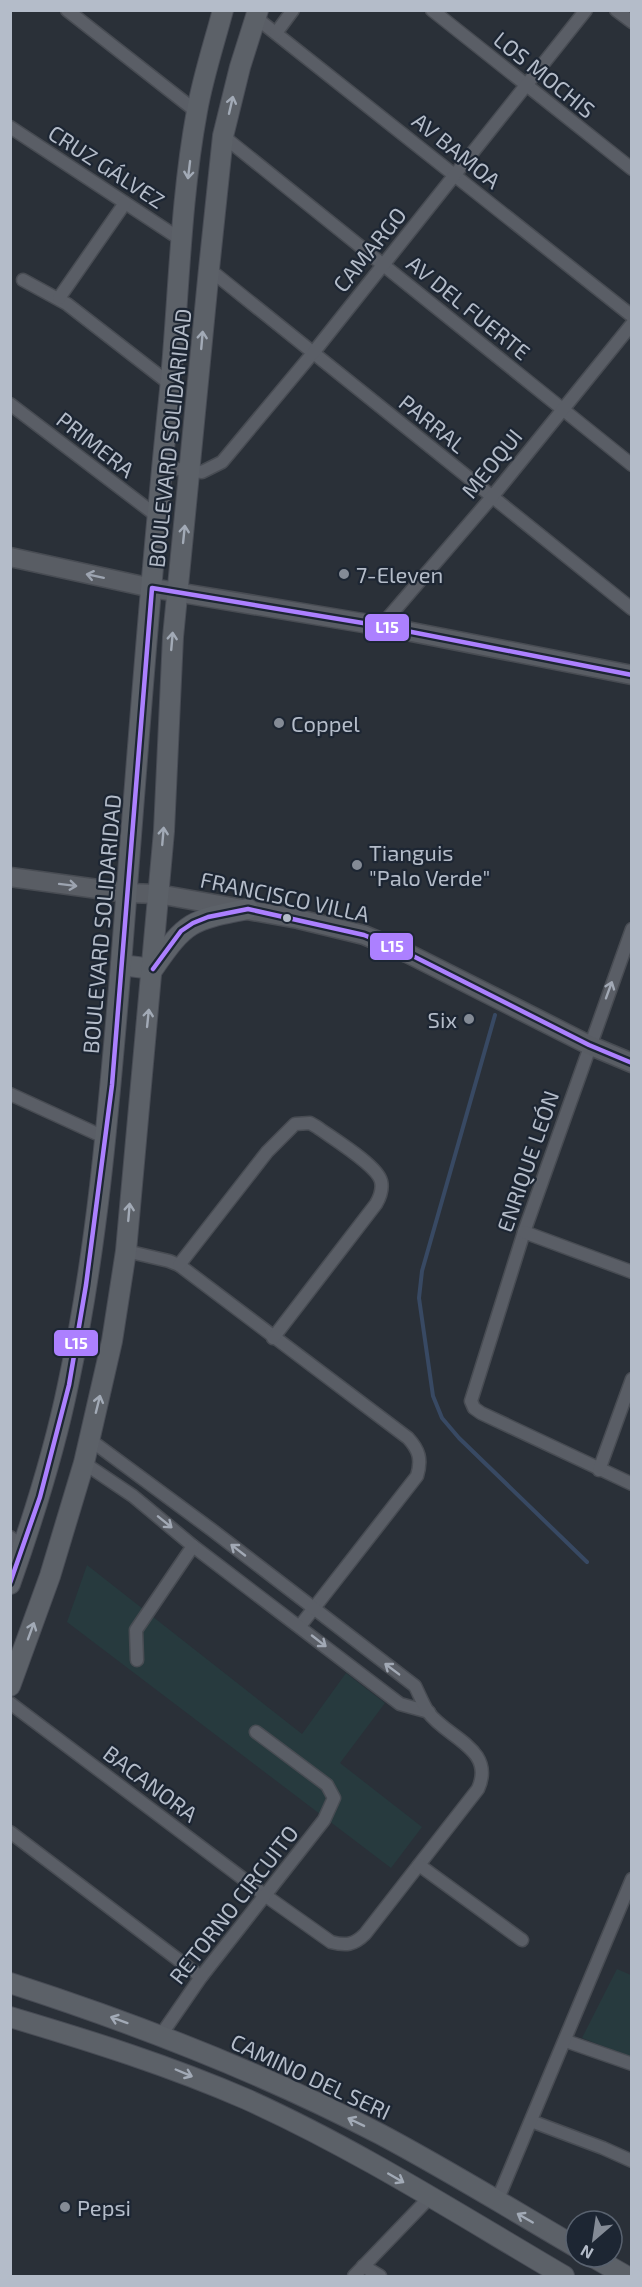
<svg xmlns="http://www.w3.org/2000/svg" width="642" height="2287" font-family="'Exo 2',sans-serif">
<style>
.green{fill:#273a3e}
.lines{fill:none;stroke-linecap:round;stroke-linejoin:round}
.stream{stroke:#384963;stroke-width:4}
.minor-casing{stroke:#484c53;stroke-width:15}
.secondary-casing{stroke:#484c53;stroke-width:21}
.primary-casing{stroke:#484c55;stroke-width:22}
.minor{stroke:#5a5e66;stroke-width:12}
.secondary{stroke:#595d64;stroke-width:18}
.primary{stroke:#5c6168;stroke-width:20}
.bus-1-casing{stroke:#1d2633;stroke-width:9}
.bus-1{stroke:#ac80ff;stroke-width:4.5}
.oneway{stroke:#a2aab6}
.oneway2{stroke:#9da4b0}
.oneway3{stroke:#a2a9b5}
.poi-dot{fill:#848b96;stroke:#1d2633;stroke-width:2}
.bus-dot{fill:#b4bcc9;stroke:#1d2633;stroke-width:2}
.labels{text-anchor:middle;dominant-baseline:central;stroke-width:4.5;stroke-linejoin:round;paint-order:stroke}
.street-label{font-size:22px;fill:#b4bcc9;stroke:#1d2633}
.poi-label{font-size:22px;fill:#b4bcc9;stroke:#1d2633;text-anchor:start}
.line-badge{stroke:#1d2633;stroke-width:2}
.badge-label{font-size:16px;text-anchor:middle;font-weight:bold;fill:#fff}
</style>
<rect width="100%" height="100%" fill="#2a3038"/>
<g class="green">
<polygon points="87,1565 302,1734 346,1673 385,1703 340,1763 422,1827 391,1868 67,1622"/>
<polygon points="617,1969 631,1975 631,2057 582,2038"/>
</g>
<g class="lines">
<polyline class="stream" points="495,1015 422,1271 419,1298 433,1396 442,1418 459,1438 587,1562"/>
<defs>
<g id="minor">
<polyline points="67,10 197,112"/>
<polyline points="432,10 632,169"/>
<polyline points="616,10 632,22"/>
<polyline points="255,17 632,316"/>
<polyline points="276,33 293,10"/>
<polyline points="10,127 180,239"/>
<polyline points="223,136 632,465"/>
<polyline points="209,269 632,609"/>
<polyline points="23,280 67,304 170,384"/>
<polyline points="59,298 125,203"/>
<polyline points="10,404 157,516"/>
<polyline points="162,467 202,472 222,462 313,353 586,10"/>
<polyline points="381,626 492,497 632,324"/>
<polyline points="632,929 524,1232 471,1401 474,1408 481,1413 632,1484"/>
<polyline points="10,1094 106,1138"/>
<polyline points="524,1232 632,1272"/>
<path d="M126,1251l43,10 10,4 229,173c11,12 14,21 9,38l-117,150"/>
<path d="M179,1265l88,-113 28,-28 15,-1 7,4c15,11 60,38 64,54 2,8 -1,16 -5,23l-103,134"/>
<polyline points="84,1463 133,1496 193,1546 400,1704 429,1712"/>
<polyline points="599,1470 632,1379"/>
<polyline points="10,1537 23,1547"/>
<polyline points="137,1660 136,1630 193,1546"/>
<path d="M10,1703l256,193 65,46c15,4 23,3 34,-8l113,-145c18,-40 -31,-51 -50,-77 -5,-8 -9,-18 -13,-26l-203,-156 -123,-91"/>
<polyline points="10,1832 201,1977"/>
<polyline points="419,1865 522,1940"/>
<polyline points="161,2035 201,1977 324,1820 334,1798 327,1785 256,1732"/>
<polyline points="566,2041 632,2064"/>
<polyline points="531,2121 603,2148 632,2161"/>
<polyline points="497,2201 632,1879"/>
<polyline points="363,2266 380,2276"/>
<polyline points="354,2276 430,2197"/>
</g>
<g id="secondary">
<polyline points="10,557 152,588 381,626 632,675"/>
<polyline points="10,877 127,893 158,894 298,919 364,935 407,953 589,1045 632,1063"/>
</g>
<g id="primary">
<path d="M121,965l32,4c33,-48 38,-49 95,-60"/>
<path d="M10,1584c23,-65 44,-131 58,-199 30,-139 41,-280 53,-421 15,-191 29,-383 49,-574 9,-93 10,-187 27,-279 6,-34 17,-67 26,-101"/>
<polyline points="10,1686 50,1576 84,1463 112,1341 126,1251 164,831 173,637 209,269 223,136 240,67 258,10"/>
<path d="M10,1983c127,41 251,89 370,151 66,35 131,75 196,113"/>
<path d="M10,2017c81,24 160,49 236,82 111,50 214,116 318,177"/>
<polyline points="593,2257 626,2276"/>
</g>
</defs>
<use href="#minor" class="minor-casing"/>
<use href="#secondary" class="secondary-casing"/>
<use href="#primary" class="primary-casing"/>
<use href="#minor" class="minor"/>
<use href="#secondary" class="secondary"/>
<use href="#primary" class="primary"/>
<defs>
<g id="bus-1">
<polyline points="153,969 181,931 193,923 208,917 248,909 364,935 407,953 589,1045 632,1063"/>
<polyline points="10,1583 40,1497 69,1385 86,1285 112,1085 152,588 381,626 632,675"/>
</g>
</defs>
<use href="#bus-1" class="bus-1-casing"/>
<use href="#bus-1" class="bus-1"/>
</g>
<defs><path id="oneway-shaft" d="M-6 0H5M1.5-3L5.5 0L1.5 3" fill="none" stroke-width="1.6" stroke-linecap="round" stroke-linejoin="round" transform="scale(1.5)"/></defs>
<g class="oneway">
<use href="#oneway-shaft" transform="translate(231 105) rotate(-77)"/>
<use href="#oneway-shaft" transform="translate(189 170) rotate(97)"/>
<use href="#oneway-shaft" transform="translate(202 340) rotate(-85)"/>
<use href="#oneway-shaft" transform="translate(184 534) rotate(-84)"/>
<use href="#oneway-shaft" transform="translate(172 641) rotate(-85)"/>
<use href="#oneway-shaft" transform="translate(163 836) rotate(-85)"/>
<use href="#oneway-shaft" transform="translate(148 1018) rotate(-84)"/>
<use href="#oneway-shaft" transform="translate(129 1212) rotate(-85)"/>
<use href="#oneway-shaft" transform="translate(98 1404) rotate(-76)"/>
<use href="#oneway-shaft" transform="translate(31 1631) rotate(-70)"/>
<use href="#oneway-shaft" transform="translate(119 2020) rotate(-160)"/>
<use href="#oneway-shaft" transform="translate(184 2073) rotate(23)"/>
<use href="#oneway-shaft" transform="translate(356 2122) rotate(-154)"/>
<use href="#oneway-shaft" transform="translate(396 2178) rotate(30)"/>
<use href="#oneway-shaft" transform="translate(525 2218) rotate(-150)"/>
</g>
<g class="oneway2">
<use href="#oneway-shaft" transform="translate(95 576) rotate(-168)"/>
<use href="#oneway-shaft" transform="translate(68 885) rotate(7)"/>
</g>
<g class="oneway3">
<use href="#oneway-shaft" transform="translate(609 990) rotate(-70)"/>
<use href="#oneway-shaft" transform="translate(165 1522) rotate(39)"/>
<use href="#oneway-shaft" transform="translate(238 1550) rotate(-142)"/>
<use href="#oneway-shaft" transform="translate(319 1641) rotate(38)"/>
<use href="#oneway-shaft" transform="translate(392 1669) rotate(-143)"/>
</g>
<g class="poi-dot">
<circle cx="344" cy="574" r="6"/>
<circle cx="279" cy="723" r="6"/>
<circle cx="357" cy="865" r="6"/>
<circle cx="469" cy="1019" r="6"/>
<circle cx="65" cy="2207" r="6"/>
</g>
<circle class="bus-dot" cx="287" cy="918" r="5"/>
<g class="labels">
<g class="street-label">
<text transform="translate(545 74) rotate(39)">LOS MOCHIS</text>
<text transform="translate(457 150) rotate(39)">AV BAMOA</text>
<text transform="translate(107 166) rotate(33)">CRUZ GÁLVEZ</text>
<text transform="translate(369 249) rotate(-51)">CAMARGO</text>
<text transform="translate(469 307) rotate(39)">AV DEL FUERTE</text>
<text transform="translate(433 423) rotate(39)">PARRAL</text>
<text transform="translate(169 438) rotate(-84)">BOULEVARD SOLIDARIDAD</text>
<text transform="translate(96 444) rotate(38)">PRIMERA</text>
<text transform="translate(491 463) rotate(-51)">MEOQUI</text>
<text transform="translate(285 896) rotate(12)">FRANCISCO VILLA</text>
<text transform="translate(101 924) rotate(-85)">BOULEVARD SOLIDARIDAD</text>
<text transform="translate(527 1161) rotate(-71)">ENRIQUE LEÓN</text>
<text transform="translate(151 1783) rotate(37)">BACANORA</text>
<text transform="translate(233 1904) rotate(-52)">RETORNO CIRCUITO</text>
<text transform="translate(311 2076) rotate(25)">CAMINO DEL SERI</text>
</g>
<g class="poi-label">
<text x="356" y="574">7-Eleven</text>
<text x="291" y="723">Coppel</text>
<text x="369" y="852">Tianguis<tspan x="369" dy="25">"Palo Verde"</tspan></text>
<text x="457" y="1019" text-anchor="end">Six</text>
<text x="77" y="2207">Pepsi</text>
</g>
</g>
<g class="line-badge">
<rect x="364" y="613" width="46" height="29" rx="6" fill="#ac80ff"/>
<rect x="369" y="932" width="45" height="29" rx="6" fill="#ac80ff"/>
<rect x="53" y="1329" width="46" height="28" rx="6" fill="#ac80ff"/>
</g>
<g class="badge-label">
<text x="387" y="633">L15</text>
<text x="392" y="952">L15</text>
<text x="76" y="1349">L15</text>
</g>
<rect width="642" height="2287" fill="none" stroke="#b4bcc9" stroke-width="24"/>
<g transform="translate(594 2239) rotate(209)"><circle r="28" fill="#1d2633" stroke="#59626f" stroke-width="1.5"/>
<path d="M0-4.5L10 22L0 15L-10 22Z" fill="#848b96"/>
<text y="-9" font-size="16" font-weight="bold" text-anchor="middle" fill="#b4bcc9">N</text>
</g>
</svg>
